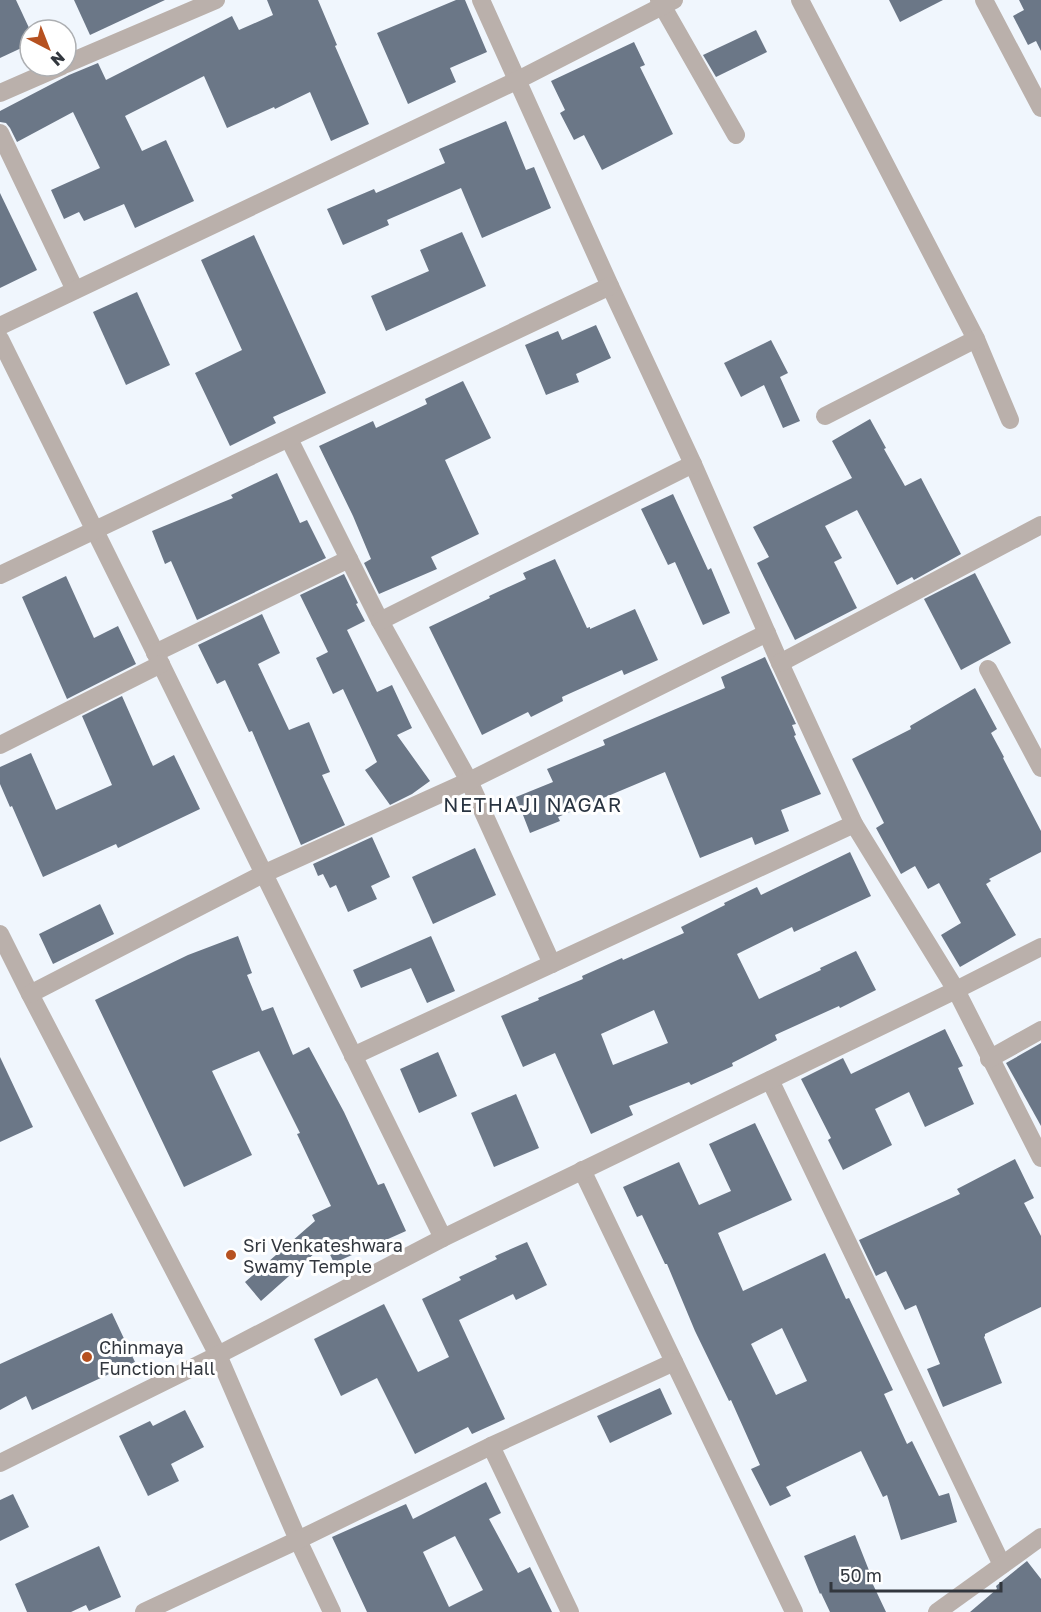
<svg xmlns="http://www.w3.org/2000/svg" width="1041" height="1612" font-family="'Golos Text',sans-serif">
<style>
.building{fill:#6b7787;fill-rule:evenodd}
.lines{fill:none;stroke-linecap:round;stroke-linejoin:round}
.street{stroke:#bab0ab;stroke-width:18}
.poi-dot{fill:#b65120;stroke:#fff;stroke-width:2}
.labels{text-anchor:middle;dominant-baseline:central;stroke-width:6;stroke-linejoin:round;paint-order:stroke}
.poi-label{font-size:18px;fill:#32373e;stroke:#fff;text-anchor:start}
.neighbourhood-label{font-size:20px;letter-spacing:1.5px;fill:#293441;stroke:#fff}
</style>
<rect width="100%" height="100%" fill="#f0f6fd"/>
<g class="building">
<polygon points="0,0 16,0 30,30 30,44 0,58"/>
<polygon points="74,0 165,0 90,35"/>
<polygon points="267,0 318,0 337,45 335,46 369,124 331,141 310,92 275,109 274,107 227,128 204,76 125,116 142,151 166,140 194,201 135,228 124,204 84,221 79,212 64,219 51,190 100,168 73,112 17,142 10,128 6,123 0,122 0,111 69,75 98,63 106,80 232,16 239,30 273,15"/>
<polygon points="456,0 465,0 487,52 450,68 456,82 408,104 377,33"/>
<polygon points="889,0 943,0 900,22"/>
<polygon points="1019,0 1041,0 1041,51 1036,41 1028,45 1013,16 1024,10"/>
<polygon points="756,30 767,52 716,77 703,55"/>
<polygon points="634,42 645,65 640,67 673,134 602,170 584,135 574,140 560,113 565,110 551,81"/>
<polygon points="506,121 526,170 534,167 551,208 482,238 461,188 387,220 389,225 343,245 327,209 374,189 376,193 445,163 439,149"/>
<polygon points="0,193 37,270 0,288"/>
<polygon points="462,232 486,286 386,331 371,296 429,271 420,250"/>
<polygon points="254,235 326,393 273,417 276,423 230,446 195,373 242,350 201,260"/>
<polygon points="137,292 170,365 126,385 93,312"/>
<polygon points="596,325 611,358 576,374 579,382 546,395 525,345 558,331 562,340"/>
<polygon points="771,340 788,373 780,377 800,421 783,428 764,385 741,397 724,363"/>
<polygon points="463,381 491,438 445,460 479,534 431,557 437,569 379,594 364,563 371,559 353,516 319,446 373,421 376,428 427,404 425,399"/>
<polygon points="870,419 886,448 884,449 905,486 921,478 961,554 914,580 912,577 897,585 857,510 825,526 842,558 834,562 857,608 795,640 757,563 769,557 753,527 852,478 832,441"/>
<polygon points="277,473 300,523 307,520 326,558 197,620 171,561 165,564 152,531 233,498 231,495"/>
<polygon points="673,494 708,570 711,568 730,613 703,625 675,562 668,565 641,509"/>
<polygon points="555,559 587,628 590,627 590,629 635,609 658,660 624,675 622,670 562,697 563,701 531,717 528,712 482,735 429,627 490,598 489,596 526,579 523,573"/>
<polygon points="975,573 1011,643 961,670 924,599"/>
<polygon points="344,574 358,603 356,604 365,621 347,630 377,692 392,685 412,728 397,735 430,781 412,794 390,805 365,770 377,762 343,689 333,694 316,658 328,652 300,595"/>
<polygon points="66,576 94,638 118,626 136,664 67,699 22,597"/>
<polygon points="262,614 280,653 258,664 289,730 309,722 330,772 322,775 345,825 301,845 252,731 249,732 225,680 217,684 198,645"/>
<polygon points="765,657 796,724 792,725 796,735 794,736 821,794 781,810 789,831 755,845 752,837 700,858 665,772 558,817 560,821 530,833 516,797 553,782 547,769 605,745 603,740 725,688 721,677"/>
<polygon points="975,688 997,729 991,733 1004,757 1003,758 1041,831 1041,852 989,879 991,881 986,884 1016,935 960,967 941,935 961,923 939,883 928,889 915,866 901,874 876,828 884,823 852,759 911,729 910,726"/>
<polygon points="122,696 153,766 174,755 200,809 118,848 116,844 43,877 12,806 10,807 0,784 0,767 31,753 56,810 112,785 82,716"/>
<polygon points="372,837 390,877 371,886 377,899 348,912 336,885 330,888 323,874 318,876 313,864"/>
<polygon points="475,848 496,895 433,924 412,877"/>
<path d="M850,852l21,44 -77,36 -2,-5 -55,27 22,45 62,-29 -1,-2 36,-17 20,39 -36,18 -1,-2 -64,29 2,5 -45,23 1,3 -42,19 -2,-3 -60,24 4,9 -42,19 -36,-81 -32,14 -22,-51 38,-16 -1,-2 45,-19 -1,-3 40,-18 1,2 61,-27 -3,-6 44,-22 -1,-2 33,-16 4,8zM654,1010l14,33 -55,22 -12,-31z"/>
<polygon points="100,904 114,934 53,964 39,934"/>
<polygon points="238,936 252,973 247,975 262,1011 273,1007 293,1055 309,1047 344,1112 378,1185 384,1183 406,1231 334,1263 325,1244 261,1301 245,1282 315,1221 312,1215 331,1206 297,1134 300,1133 259,1051 212,1071 252,1155 184,1187 95,1000 188,955"/>
<polygon points="431,936 455,991 427,1003 411,968 361,988 353,970"/>
<polygon points="945,1029 963,1066 958,1068 974,1104 925,1127 909,1092 875,1109 892,1145 843,1170 828,1140 831,1138 801,1079 843,1058 851,1074"/>
<polygon points="1041,1043 1041,1126 1006,1063"/>
<polygon points="438,1052 457,1096 419,1113 400,1069"/>
<polygon points="0,1057 33,1127 0,1142"/>
<polygon points="516,1094 539,1148 494,1167 471,1113"/>
<path d="M755,1123l37,77 -74,33 25,58 82,-38 21,46 3,-1 44,92 -9,4 23,50 5,-3 27,55 10,-3 8,29 -56,18 -14,-45 -4,2 -22,-46 -75,36 5,9 -21,10 -19,-37 9,-4 -29,-65 -2,1 -34,-70 -28,-67h-2l-23,-49 -5,2 -14,-30 56,-25 20,43 32,-14 -22,-47zM782,1328l25,53 -31,14 -25,-51z"/>
<polygon points="1015,1159 1034,1198 1024,1203 1041,1236 1041,1307 985,1334 985,1336 984,1337 1002,1383 943,1407 927,1369 940,1364 916,1305 905,1310 886,1271 876,1276 859,1240 960,1194 957,1189"/>
<polygon points="527,1242 547,1285 516,1300 513,1294 459,1320 505,1419 472,1434 468,1427 415,1454 377,1378 341,1396 314,1339 384,1304 418,1372 449,1357 422,1299 461,1280 459,1277 497,1259 495,1256"/>
<polygon points="112,1313 135,1362 32,1410 26,1396 0,1410 0,1364"/>
<polygon points="660,1388 672,1414 610,1443 597,1416"/>
<polygon points="185,1410 204,1447 171,1464 179,1481 148,1496 119,1436 150,1421 153,1426"/>
<path d="M486,1482l15,31 -12,6 29,54 12,-6 22,45h-185l-35,-75 74,-33 7,15zM455,1536l28,54 -34,17 -26,-55z"/>
<polygon points="13,1494 29,1527 0,1541 0,1500"/>
<polygon points="855,1535 870,1573 868,1574 886,1612 830,1612 821,1593 820,1594 804,1556"/>
<polygon points="99,1546 121,1597 89,1611 86,1605 71,1612 27,1612 15,1584"/>
<polygon points="1027,1561 1041,1579 1041,1612 970,1612 997,1589 996,1586"/>
</g>
<g class="lines">
<g class="street">
<polyline points="481,0 610,286 693,464 780,663 854,824 956,990 1041,1158"/>
<polyline points="659,0 736,135"/>
<polyline points="800,0 976,339 1010,420"/>
<polyline points="984,0 1041,108"/>
<polyline points="66,64 216,0"/>
<polyline points="0,93 62,66"/>
<polyline points="0,133 75,290"/>
<polyline points="0,326 518,80 674,0"/>
<path d="M0,339c149,299 295,599 443,899"/>
<polyline points="825,416 976,339"/>
<polyline points="289,439 380,621 469,781 552,964"/>
<polyline points="0,575 610,286"/>
<polyline points="380,621 693,464"/>
<polyline points="155,653 349,559"/>
<polyline points="780,663 1041,525"/>
<polyline points="988,669 1041,768"/>
<polyline points="0,745 161,664"/>
<polyline points="0,934 30,994 218,1355 298,1540 332,1612"/>
<polyline points="30,994 263,874 469,781 767,633"/>
<polyline points="353,1056 854,824"/>
<polyline points="989,1059 1041,1030"/>
<polyline points="770,1080 1002,1565"/>
<polyline points="582,1170 794,1612"/>
<polyline points="491,1446 674,1362"/>
<polyline points="0,1463 218,1355 443,1238 956,990 1041,947"/>
<polyline points="144,1612 298,1540 491,1446 570,1612"/>
<polyline points="937,1612 1041,1537"/>
</g>
</g>
<g class="poi-dot">
<circle cx="231" cy="1255" r="6"/>
<circle cx="87" cy="1357" r="6"/>
</g>
<g class="labels">
<g class="poi-label">
<text x="243" y="1245">Sri Venkateshwara<tspan x="243" dy="21">Swamy Temple</tspan></text>
<text x="99" y="1347">Chinmaya<tspan x="99" dy="21">Function Hall</tspan></text>
</g>
<g class="neighbourhood-label">
<text x="533" y="804">NETHAJI NAGAR</text>
</g>
</g>
<g transform="translate(48 48) rotate(138)"><circle r="28" fill="#ffffff" stroke="#adafb2" stroke-width="1.5"/>
<path d="M0-4.5L10 22L0 15L-10 22Z" fill="#b65120"/>
<text y="-9" font-size="16" font-weight="bold" text-anchor="middle" fill="#32373e">N</text>
</g>
<path d="M831 1582v9h170v-9" fill="none" stroke="#32373e" stroke-width="3"/>
<text x="840" y="1582" font-size="18" fill="#32373e" stroke="#ffffff" stroke-width="4.5" paint-order="stroke">50 m</text>
</svg>
